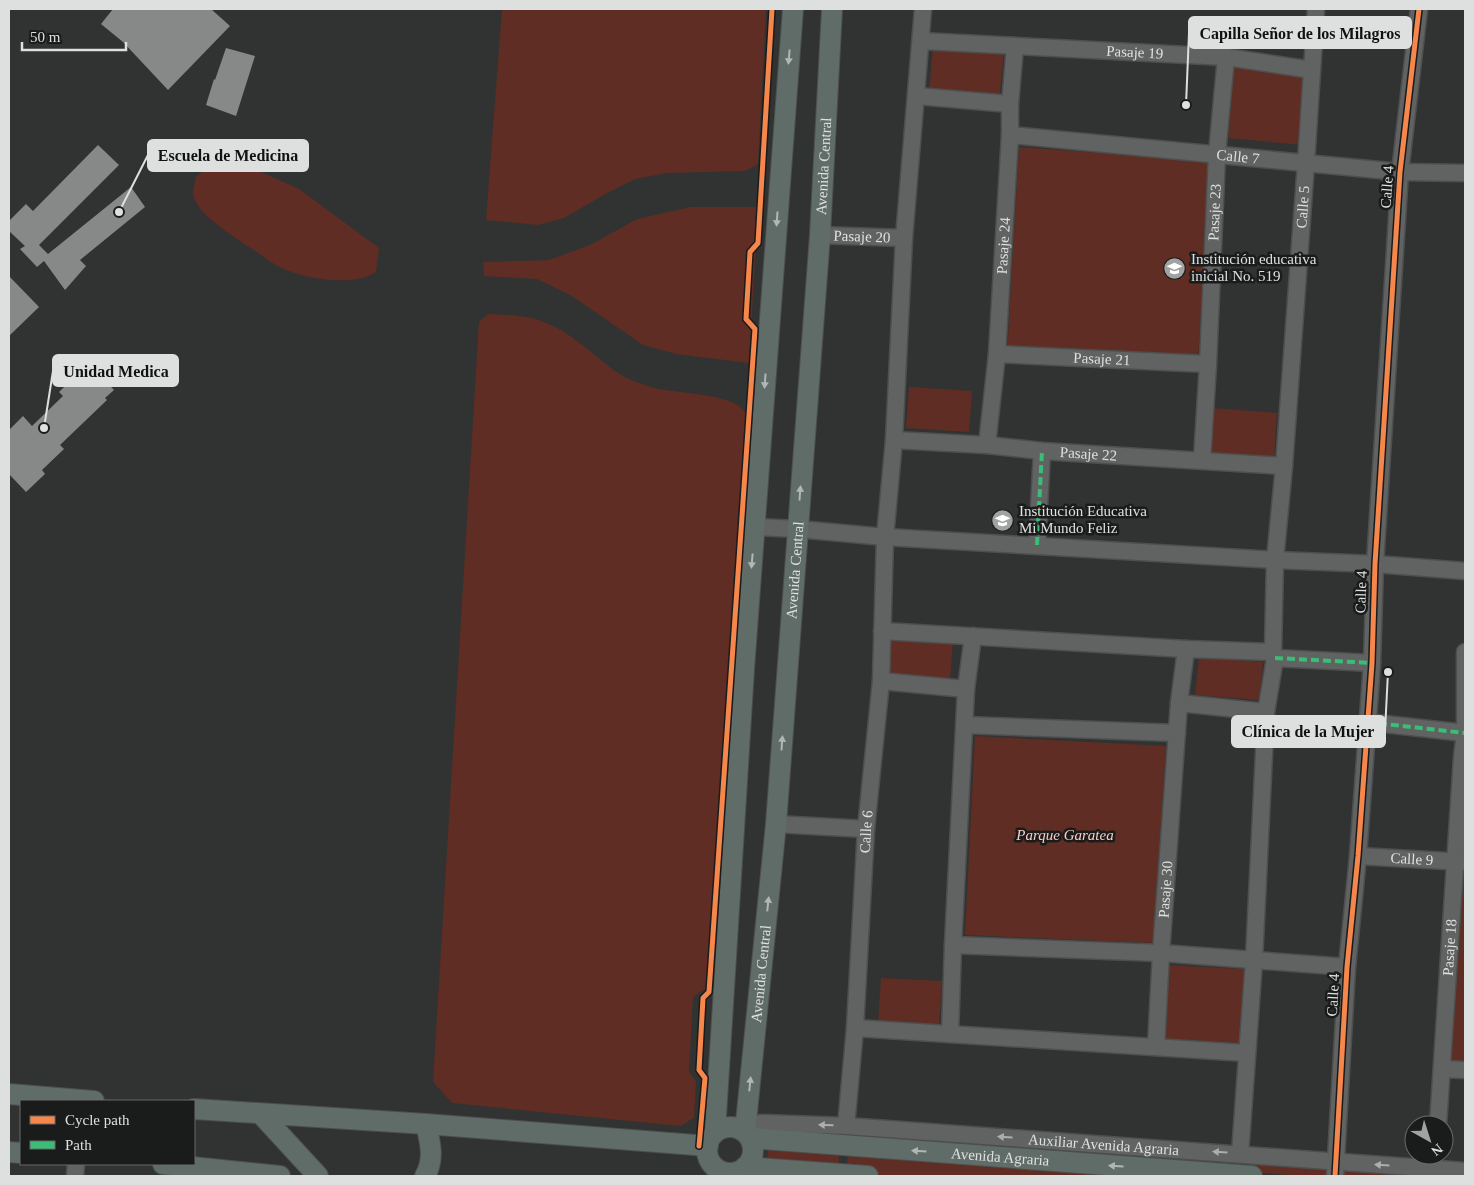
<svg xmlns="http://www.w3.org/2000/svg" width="1474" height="1185" font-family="Georgia,serif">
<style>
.green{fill:#5f2d23}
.building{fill:#878988}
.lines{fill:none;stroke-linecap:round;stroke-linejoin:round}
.minor-casing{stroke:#4d4f4e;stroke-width:19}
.major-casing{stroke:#4d4f4e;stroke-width:22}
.minor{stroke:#616362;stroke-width:16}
.major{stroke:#606c68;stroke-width:20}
.quiet{stroke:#3abd76;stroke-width:4;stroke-dasharray:8 4;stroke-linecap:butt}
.cycleway-casing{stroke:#1a1b1b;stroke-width:8}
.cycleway{stroke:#f5874c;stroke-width:5}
.oneway{fill:#b1b7b5}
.oneway2{fill:#abaead}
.labels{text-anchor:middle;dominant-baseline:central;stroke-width:5;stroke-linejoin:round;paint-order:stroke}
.street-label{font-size:15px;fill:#dde0df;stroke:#1a1b1b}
.poi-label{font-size:15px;fill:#dde0df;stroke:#1a1b1b;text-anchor:start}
.park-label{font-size:15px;font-style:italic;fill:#fdcbc0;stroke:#1a1b1b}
.leader{fill:none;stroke:#dde0df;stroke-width:2}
.callout-dot{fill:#dde0df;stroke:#1a1b1b;stroke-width:2}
.callout{fill:#dde0df;stroke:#dde0df;stroke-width:2}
.callout-label{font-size:16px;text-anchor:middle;font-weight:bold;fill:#111}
</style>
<rect width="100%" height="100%" fill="#313332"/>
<g class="green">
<polygon points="502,9 766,9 758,164 745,171 667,173 635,179 607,193 564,218 538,225 486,220"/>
<polygon points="933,46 1004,52 999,100 929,94"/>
<polygon points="1234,64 1310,71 1303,145 1228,138"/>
<polygon points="1019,147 1210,161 1198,360 1007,354"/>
<path d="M212,164l36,2 51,23 80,59 -3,24c-22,15 -69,7 -92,-3 -9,-3 -18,-11 -26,-16 -17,-12 -60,-36 -65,-58 -1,-5 2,-13 3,-18z"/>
<polygon points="691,207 758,207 749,363 676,354 643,345 572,296 537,279 484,276 483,262 549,260 590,245 637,219"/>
<path d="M488,314c18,1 38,1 56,8 24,9 43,27 63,43 5,4 10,8 16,11 9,5 19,8 28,11 20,7 91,5 95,29l-40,572 -13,9 -4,75 7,9 -2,37 -14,8 -228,-23 -19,-21 46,-760z"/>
<polygon points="909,387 972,391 969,432 906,428"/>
<polygon points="1211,408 1277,413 1274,458 1207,453"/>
<polygon points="888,637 953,641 950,680 885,676"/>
<polygon points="1199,657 1263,662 1259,700 1195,695"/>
<polygon points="975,736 1166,746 1153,943 965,935"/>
<polygon points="1463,871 1465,871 1465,1061 1448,1060"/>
<polygon points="1167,965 1244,969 1240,1043 1162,1039"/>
<polygon points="881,978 942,981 939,1027 878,1023"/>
<polygon points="768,1148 839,1152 838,1172 767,1166"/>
<polygon points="848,1152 1202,1176 885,1176 846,1174"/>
<polygon points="1243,1156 1333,1164 1332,1176 1301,1176 1241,1171"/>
<polygon points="1340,1165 1465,1176 1339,1176"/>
</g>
<g class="building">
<polygon points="113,9 211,9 230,26 168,90 123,42 101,24"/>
<polygon points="226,48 255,56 236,116 206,105 214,79 215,80"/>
<polygon points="98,145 119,165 39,245 48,254 131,187 145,207 80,260 86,266 65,290 44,261 37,267 20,249 25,246 9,231 9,221 26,204 33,211"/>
<polygon points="9,276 39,307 9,336"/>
<polygon points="92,367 114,390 105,398 107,400 60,445 64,449 42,470 45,474 26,492 9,474 9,430 23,416 32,426 63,396 59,392 71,380 75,384"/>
</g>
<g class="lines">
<defs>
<g id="minor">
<path id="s1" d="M921,41l305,16 86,13"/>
<polyline points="917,96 1010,104"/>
<path id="s2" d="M1010,135l390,37 65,1"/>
<path id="s3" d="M820,235l84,3"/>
<path id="s4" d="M997,354l211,10"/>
<path id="s5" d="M894,440l93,5 55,6 242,15"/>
<path id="s6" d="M987,445l10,-91 13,-219v-31l5,-58"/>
<path id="s7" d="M1202,460l6,-96 9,-210 9,-97"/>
<polyline points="755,527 798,529 885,537 1275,560 1375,564 1465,571"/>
<polyline points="1037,545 1042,451"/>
<polyline points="882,631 1186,649 1273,652"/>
<polyline points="1275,658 1372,663"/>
<polyline points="881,681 966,689"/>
<polyline points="1179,703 1266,712"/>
<polyline points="1367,722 1465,733"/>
<polyline points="965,725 1177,733"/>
<polyline points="776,824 866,829"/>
<path id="s8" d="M1358,856l107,6"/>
<polyline points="953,945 1161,953 1347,967"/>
<polyline points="855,1028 1247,1053"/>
<polyline points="950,1034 953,945 966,689 973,636"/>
<path id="s9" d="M1156,1047l5,-94 18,-250 7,-54"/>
<polyline points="1442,1069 1465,1070"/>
<path id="s10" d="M1438,1125l24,-367 3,-25v-81"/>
<path id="s11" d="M846,1126l9,-98 11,-199 15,-148 4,-144 9,-97 10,-202 19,-229"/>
<path id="s12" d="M747,1135l13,-12 86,3 619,45"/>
<path id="s13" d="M1240,1154l14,-194 12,-248 9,-54 -2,-6 2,-92 9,-94 22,-303 10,-154"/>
<polyline points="730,1173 731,1176"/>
<polyline points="75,1176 76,1164"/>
<polyline points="1335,1176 1347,967 1358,856 1372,663 1375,564 1400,172 1419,9"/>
</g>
<g id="major">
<polyline points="9,1094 94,1101"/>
<polyline points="194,1109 426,1124 708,1146"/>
<polyline points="261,1114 318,1176"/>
<circle cx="730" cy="1150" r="23"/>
<polyline points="715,1132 744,669 793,9"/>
<path id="s14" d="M745,1132l31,-308 44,-589 12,-226"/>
<path id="s15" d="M750,1138l502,38"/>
<polyline points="9,1152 21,1153"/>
<polyline points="163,1164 280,1176"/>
<polyline points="745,1167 868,1176"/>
<path d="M425,1176c10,-17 5,-34 1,-52"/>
</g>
</defs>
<use href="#minor" class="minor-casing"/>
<use href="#major" class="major-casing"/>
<use href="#minor" class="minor"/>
<use href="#major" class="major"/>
<g class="quiet">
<polyline points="1037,545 1042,451"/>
<polyline points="1275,658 1372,663"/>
<polyline points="1367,722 1465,733"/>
</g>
<defs>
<g id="cycleway">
<polyline points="699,1146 705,1078 699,1070 703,998 709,992 755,329 746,319 750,252 758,243 772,9"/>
<polyline points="1335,1176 1347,967 1358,856 1372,663 1375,564 1400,172 1419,9"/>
</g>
</defs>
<use href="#cycleway" class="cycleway-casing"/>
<use href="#cycleway" class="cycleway"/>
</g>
<defs><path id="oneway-solid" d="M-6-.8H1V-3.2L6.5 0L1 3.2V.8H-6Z" transform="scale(1.25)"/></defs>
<g class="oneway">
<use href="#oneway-solid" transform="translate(789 57) rotate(95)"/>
<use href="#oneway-solid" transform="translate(777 219) rotate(94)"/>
<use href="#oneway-solid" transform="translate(765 381) rotate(94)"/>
<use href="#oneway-solid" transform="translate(800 493) rotate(-86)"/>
<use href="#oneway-solid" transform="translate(752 561) rotate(95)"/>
<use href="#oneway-solid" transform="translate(782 743) rotate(-86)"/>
<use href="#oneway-solid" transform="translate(768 904) rotate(-84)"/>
<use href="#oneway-solid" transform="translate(750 1084) rotate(-84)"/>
<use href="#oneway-solid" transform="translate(919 1151) rotate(-176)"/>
<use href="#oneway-solid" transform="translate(1116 1166) rotate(-176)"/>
</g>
<g class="oneway2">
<use href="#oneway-solid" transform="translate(826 1125) rotate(-178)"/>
<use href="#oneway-solid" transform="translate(1005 1137) rotate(-176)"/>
<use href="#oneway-solid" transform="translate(1220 1152) rotate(-176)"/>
<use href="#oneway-solid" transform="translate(1382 1165) rotate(-176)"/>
</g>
<defs>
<symbol id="school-disc" viewBox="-11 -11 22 22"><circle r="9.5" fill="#a1a3a2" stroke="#1a1b1b"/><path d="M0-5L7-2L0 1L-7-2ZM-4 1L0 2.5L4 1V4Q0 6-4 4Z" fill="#fff"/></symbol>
</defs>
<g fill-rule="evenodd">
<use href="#school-disc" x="1162" y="256" width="25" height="25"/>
<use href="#school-disc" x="990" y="508" width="25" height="25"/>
</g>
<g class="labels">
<g class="street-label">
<text stroke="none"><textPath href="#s1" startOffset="214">Pasaje 19</textPath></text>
<text stroke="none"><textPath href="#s2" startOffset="229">Calle 7</textPath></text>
<text stroke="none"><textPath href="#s14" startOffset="969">Avenida Central</textPath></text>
<text transform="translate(1387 187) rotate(-86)">Calle 4</text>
<text stroke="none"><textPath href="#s13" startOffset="950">Calle 5</textPath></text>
<text stroke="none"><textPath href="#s7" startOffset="248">Pasaje 23</textPath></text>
<text stroke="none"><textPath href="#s3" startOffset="42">Pasaje 20</textPath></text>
<text stroke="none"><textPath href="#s6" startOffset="200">Pasaje 24</textPath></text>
<text stroke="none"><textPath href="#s4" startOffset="105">Pasaje 21</textPath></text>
<text stroke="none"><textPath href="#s5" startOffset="195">Pasaje 22</textPath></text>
<text stroke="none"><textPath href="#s14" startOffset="564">Avenida Central</textPath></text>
<text transform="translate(1361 592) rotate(-88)">Calle 4</text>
<text stroke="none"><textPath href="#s11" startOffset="295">Calle 6</textPath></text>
<text stroke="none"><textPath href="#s8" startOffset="54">Calle 9</textPath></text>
<text stroke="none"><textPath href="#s9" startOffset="158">Pasaje 30</textPath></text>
<text stroke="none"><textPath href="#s10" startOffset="178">Pasaje 18</textPath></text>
<text stroke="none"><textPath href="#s14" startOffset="159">Avenida Central</textPath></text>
<text transform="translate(1333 995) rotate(-87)">Calle 4</text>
<text stroke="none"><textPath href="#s12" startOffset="362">Auxiliar Avenida Agraria</textPath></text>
<text stroke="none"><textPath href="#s15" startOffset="251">Avenida Agraria</textPath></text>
</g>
<g class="poi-label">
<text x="1191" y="259">Institución educativa<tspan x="1191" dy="17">inicial No. 519</tspan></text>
<text x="1019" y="511">Institución Educativa<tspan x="1019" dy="17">Mi Mundo Feliz</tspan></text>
</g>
<g class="park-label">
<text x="1065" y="835">Parque Garatea</text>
</g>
</g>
<path class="leader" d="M1186 105L1189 33M119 212L148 155M44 428L53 371M1388 672L1385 731"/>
<g class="callout-dot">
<circle cx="1186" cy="105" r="5"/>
<circle cx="119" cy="212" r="5"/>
<circle cx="44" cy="428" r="5"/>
<circle cx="1388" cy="672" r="5"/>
</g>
<g class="callout">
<rect x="1189" y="17" width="222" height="31" rx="5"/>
<rect x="148" y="140" width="160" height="31" rx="5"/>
<rect x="53" y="355" width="125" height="31" rx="5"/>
<rect x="1232" y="716" width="153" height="31" rx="5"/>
</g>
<g class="callout-label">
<text x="1300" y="39">Capilla Señor de los Milagros</text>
<text x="228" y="161">Escuela de Medicina</text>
<text x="116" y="377">Unidad Medica</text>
<text x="1308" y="737">Clínica de la Mujer</text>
</g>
<rect width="1474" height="1185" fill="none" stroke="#dde0df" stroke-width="20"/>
<rect x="20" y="1100" width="175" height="65" fill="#1a1b1b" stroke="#686a69"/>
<rect x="30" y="1116" width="25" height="8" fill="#f5874c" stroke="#686a69"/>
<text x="65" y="1125" font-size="15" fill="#dde0df">Cycle path</text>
<rect x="30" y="1141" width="25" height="8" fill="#3abd76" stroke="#686a69"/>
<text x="65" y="1150" font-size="15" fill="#dde0df">Path</text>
<g transform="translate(1429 1140) rotate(141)"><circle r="24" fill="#1a1b1b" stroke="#686a69"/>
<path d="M0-4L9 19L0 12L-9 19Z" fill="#a1a3a2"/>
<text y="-8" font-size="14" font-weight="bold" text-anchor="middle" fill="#dde0df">N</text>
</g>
<path d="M22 42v8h104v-8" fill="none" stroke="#dde0df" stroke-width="2.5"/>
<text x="30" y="42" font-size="15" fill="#dde0df" stroke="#1a1b1b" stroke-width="4" paint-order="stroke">50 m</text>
</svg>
